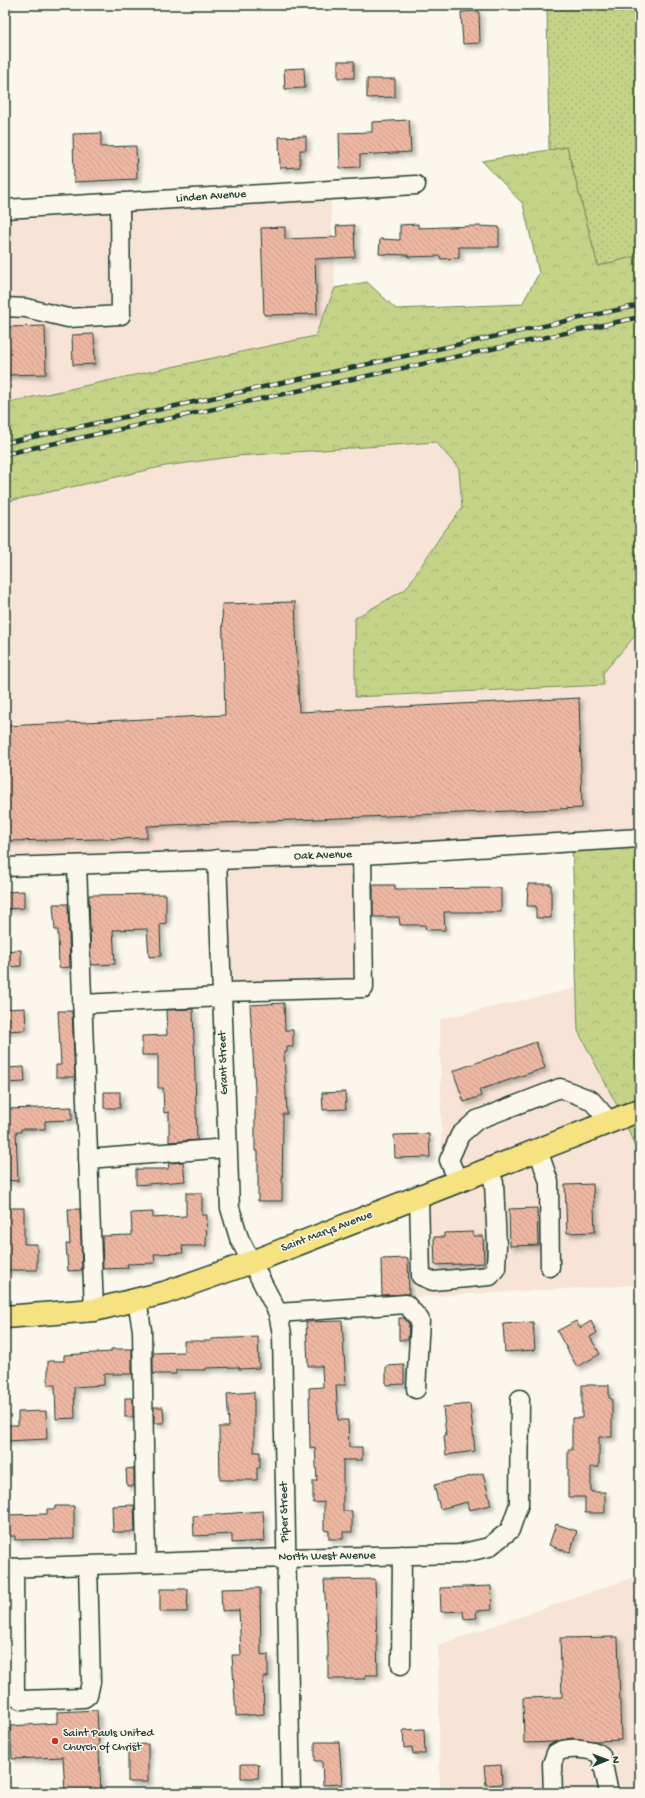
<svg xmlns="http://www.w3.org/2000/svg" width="645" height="1798" font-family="'Gochi Hand',sans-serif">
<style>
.built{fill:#f7e4d6}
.grass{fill:url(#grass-dots);stroke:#72885e}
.forest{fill:url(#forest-crowns);stroke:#72885e}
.building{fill:url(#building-back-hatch);stroke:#1f3d34;filter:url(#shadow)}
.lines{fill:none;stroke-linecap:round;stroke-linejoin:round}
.minor-casing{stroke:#1f3d34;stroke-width:21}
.major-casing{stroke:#1f3d34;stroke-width:25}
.minor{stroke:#fbf7ec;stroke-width:18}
.major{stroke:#f7e281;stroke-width:22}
.rail-casing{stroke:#1f3d34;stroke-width:4.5}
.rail{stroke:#fbf7ec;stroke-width:3;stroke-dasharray:9;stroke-linecap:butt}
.poi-dot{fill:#c8321e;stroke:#fbf7ec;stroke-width:1.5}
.labels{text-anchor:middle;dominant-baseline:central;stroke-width:3;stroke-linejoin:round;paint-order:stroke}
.street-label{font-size:12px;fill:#1f3d34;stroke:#fbf7ec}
.poi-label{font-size:12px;fill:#1f3d34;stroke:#fbf7ec;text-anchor:start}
</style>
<defs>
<pattern id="grass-dots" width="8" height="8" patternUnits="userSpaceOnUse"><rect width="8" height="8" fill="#c4d387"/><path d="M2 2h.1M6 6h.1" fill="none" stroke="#a8b675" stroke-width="1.8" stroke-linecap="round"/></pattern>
<pattern id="forest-crowns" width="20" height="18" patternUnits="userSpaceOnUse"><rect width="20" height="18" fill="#c4d387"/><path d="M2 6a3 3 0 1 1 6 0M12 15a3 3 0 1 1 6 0" fill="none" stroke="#a8b675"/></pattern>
<pattern id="building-back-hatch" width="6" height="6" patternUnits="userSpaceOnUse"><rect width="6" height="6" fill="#edb7a2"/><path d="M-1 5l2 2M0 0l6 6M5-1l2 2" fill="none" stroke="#cb9e8c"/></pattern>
<filter id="shadow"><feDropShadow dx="3.5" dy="3.5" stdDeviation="2" flood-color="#0004"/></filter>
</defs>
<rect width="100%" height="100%" fill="#fbf7ec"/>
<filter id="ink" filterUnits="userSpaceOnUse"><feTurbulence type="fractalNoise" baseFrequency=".025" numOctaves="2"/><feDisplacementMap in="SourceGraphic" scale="8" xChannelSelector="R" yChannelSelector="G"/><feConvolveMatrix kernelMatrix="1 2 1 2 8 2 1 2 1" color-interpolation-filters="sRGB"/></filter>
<g filter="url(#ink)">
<g class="built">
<polygon points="330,189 335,288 315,336 5,403 5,209"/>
<polygon points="436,442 459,469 462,508 440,537 406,589 355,618 603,685 603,673 640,630 640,838 362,855 364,988 222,992 217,859 5,867 5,502 164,466 238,456"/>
<polygon points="577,988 578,1031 623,1117 640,1160 640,1285 416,1297 412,1199 442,1188 440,1019"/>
<polygon points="640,1575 640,1793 440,1793 438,1645"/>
</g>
<g class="grass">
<polygon points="547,5 640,5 640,255 598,266 567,147 549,150"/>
<polygon points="640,1110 640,1160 623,1117"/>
</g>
<g class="forest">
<polygon points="567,147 598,266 640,255 640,630 603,673 604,685 355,697 355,618 406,589 440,537 462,508 459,469 436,442 238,456 165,466 5,502 5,403 315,336 335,288 367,282 396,309 522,304 539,273 523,204 482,161"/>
<polygon points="640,838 640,1110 623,1117 578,1031 572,842"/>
</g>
<g class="building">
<polygon points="479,11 480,43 463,44 461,12"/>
<rect x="338" y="61" width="16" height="17"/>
<polygon points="304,68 305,88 285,89 284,69"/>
<polygon points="367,79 395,79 395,97 367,98"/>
<polygon points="409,120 411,152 360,155 360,167 340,168 339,133 372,132 372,122"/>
<polygon points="101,133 101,147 136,146 137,179 74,182 73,134"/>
<polygon points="306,136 306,150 300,150 300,167 280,168 279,137"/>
<polygon points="418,224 418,228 476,226 499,227 499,247 459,247 459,258 441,259 440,256 408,257 408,255 379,254 380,239 400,240 400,225"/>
<polygon points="354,225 355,257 315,259 317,314 264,315 261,228 285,227 285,239 337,237 336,226"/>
<polygon points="45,326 46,374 5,375 5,327"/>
<polygon points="94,334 95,364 73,365 72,335"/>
<polygon points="295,602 299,712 579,698 582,808 147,826 147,838 5,841 5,726 225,715 222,604"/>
<polygon points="528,884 551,884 551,918 536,918 536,906 527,906"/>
<polygon points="373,885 395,885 395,889 501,888 501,912 444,912 445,930 426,930 425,925 400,925 399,917 373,917"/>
<polygon points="24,891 24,908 5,909 5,892"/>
<polygon points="166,894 166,923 160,924 161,956 149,957 147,929 113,930 115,964 91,965 89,895"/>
<polygon points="53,904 68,904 70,967 59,968 58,930 55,930"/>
<polygon points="21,950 21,966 5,967 5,951"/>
<polygon points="284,1003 285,1030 293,1030 293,1047 287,1047 287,1052 284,1052 287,1114 283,1114 282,1201 258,1201 258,1151 255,1151 255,1088 250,1005"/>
<polygon points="25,1008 26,1030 5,1031 5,1009"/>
<polygon points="193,1009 197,1140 169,1142 169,1112 164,1113 163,1088 158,1088 158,1055 142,1055 142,1036 167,1035 166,1010"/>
<polygon points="58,1011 72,1011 75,1077 56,1077 56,1065 61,1065"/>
<polygon points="536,1042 545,1068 479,1090 481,1096 464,1102 453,1071"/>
<polygon points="24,1067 25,1082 5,1083 5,1068"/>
<rect x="104" y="1092" width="16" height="16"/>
<polygon points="345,1092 346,1109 323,1110 322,1093"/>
<polygon points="72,1107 72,1120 45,1121 45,1129 21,1129 21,1132 16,1132 18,1181 5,1180 5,1109"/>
<polygon points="429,1134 430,1157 395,1158 394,1135"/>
<polygon points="183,1162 185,1181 136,1185 136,1169 168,1169 169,1163"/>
<polygon points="593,1184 595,1232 567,1233 565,1185"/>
<polygon points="186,1193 202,1193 202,1215 207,1215 206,1246 182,1246 183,1253 154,1254 155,1263 127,1264 128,1268 103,1269 102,1236 132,1235 131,1213 153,1212 153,1218 186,1216"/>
<polygon points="5,1208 24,1208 24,1244 37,1244 37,1270 5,1270"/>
<polygon points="537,1208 538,1245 510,1246 509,1209"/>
<polygon points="68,1209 80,1209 82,1270 68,1271 66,1244 70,1244"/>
<polygon points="473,1232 473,1236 483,1236 484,1263 435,1265 434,1237 444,1237 444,1233"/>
<polygon points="408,1258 409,1294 382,1295 381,1259"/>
<polygon points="399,1318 404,1318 409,1324 408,1340 399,1340"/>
<polygon points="342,1321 346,1385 336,1385 338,1420 348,1420 349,1447 362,1447 362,1460 343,1460 343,1511 352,1511 352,1532 343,1532 343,1539 329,1539 329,1531 324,1530 324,1502 313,1503 313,1481 317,1481 315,1447 310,1448 309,1388 323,1387 322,1366 308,1366 306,1322"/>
<polygon points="576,1321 580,1328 591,1321 597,1333 590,1337 600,1354 577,1367 557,1331"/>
<polygon points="533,1322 535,1350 505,1352 503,1324"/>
<polygon points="258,1337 259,1368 239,1369 239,1367 206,1368 206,1370 176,1370 176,1374 153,1374 153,1353 184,1352 184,1341 211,1341 211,1339"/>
<polygon points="111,1349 132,1349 132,1374 104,1374 104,1385 74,1387 75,1418 56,1419 55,1385 48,1385 48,1361 64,1361 64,1355 111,1352"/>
<polygon points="404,1365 404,1384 386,1385 386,1366"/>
<polygon points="582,1385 609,1385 609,1398 612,1399 612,1437 599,1437 599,1467 591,1467 591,1492 605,1492 605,1513 585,1513 585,1497 568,1497 568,1450 572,1450 572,1418 582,1418"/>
<polygon points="254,1392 254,1452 260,1452 260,1468 257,1468 257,1480 220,1480 219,1427 229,1427 227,1394"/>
<rect x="125" y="1398" width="8" height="19"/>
<polygon points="470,1404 475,1451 446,1455 444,1436 446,1435 443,1407"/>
<polygon points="154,1407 163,1407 164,1423 154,1423"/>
<polygon points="46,1411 47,1439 5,1441 5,1425 18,1425 18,1412"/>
<polygon points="134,1468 134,1486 127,1486 126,1469"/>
<polygon points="483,1473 491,1505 469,1510 467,1502 440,1509 434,1485"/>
<polygon points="134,1505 135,1532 113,1532 112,1506"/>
<polygon points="55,1506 74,1506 74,1539 15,1540 15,1536 5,1536 5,1515 47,1514 47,1509 55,1509"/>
<polygon points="263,1511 265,1541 232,1543 232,1534 194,1536 193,1516"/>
<polygon points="556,1524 577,1531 570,1553 549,1545"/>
<polygon points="375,1579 378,1675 365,1675 365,1679 328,1679 328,1643 324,1580"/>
<polygon points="491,1586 492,1610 476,1611 477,1618 464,1619 463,1611 441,1612 440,1588"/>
<polygon points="260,1588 261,1655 268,1654 268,1677 263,1677 264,1714 236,1716 232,1655 241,1655 239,1610 222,1611 221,1589"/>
<polygon points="160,1589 188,1589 187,1612 160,1612"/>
<polygon points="618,1637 621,1740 595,1741 571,1738 554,1742 524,1743 523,1698 562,1697 560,1638"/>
<polygon points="97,1710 101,1793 65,1793 63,1757 12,1759 10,1726 57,1723 57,1712"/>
<polygon points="424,1729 425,1754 413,1754 412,1747 404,1748 403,1730"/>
<polygon points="315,1742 339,1742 342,1784 323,1785 322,1761 315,1761"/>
<polygon points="148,1744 148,1782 128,1782 128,1745"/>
<polygon points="241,1764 259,1764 258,1778 241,1778"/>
<polygon points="501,1765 502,1784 486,1785 484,1766"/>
</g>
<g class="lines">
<defs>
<g id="minor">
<polyline points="5,209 416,185"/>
<polyline points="5,307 26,308 68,318 121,315 120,202"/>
<polyline points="217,859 230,1208 239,1238 278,1313 282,1334 291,1793"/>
<polyline points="77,865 94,1310"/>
<polyline points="5,867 362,855 640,838"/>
<polyline points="222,992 364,988 362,855"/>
<polyline points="82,1004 222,997"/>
<polyline points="538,1150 549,1182 550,1267"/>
<polyline points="88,1159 227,1148"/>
<polyline points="458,1181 449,1160 460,1135 477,1120 560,1088 591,1100 610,1122"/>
<polyline points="419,1197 421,1276 433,1281 490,1276 496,1268 497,1245 494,1183 489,1169"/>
<polyline points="137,1300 142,1330 146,1563"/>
<polyline points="278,1313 406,1304 420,1320 416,1389"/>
<polyline points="5,1568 286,1558 459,1554 489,1547 510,1530 519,1504 520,1399"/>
<polyline points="14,1568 15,1694 19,1699 22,1700 84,1698 88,1695 91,1682 88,1565"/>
<polyline points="401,1665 402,1555"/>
<path d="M553,1793l-1,-29 4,-11c8,-7 36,-5 45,2l8,38"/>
</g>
<polyline id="major" points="5,1317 94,1310 164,1293 252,1262 640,1110"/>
</defs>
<use href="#minor" class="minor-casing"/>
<use href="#major" class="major-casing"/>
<use href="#minor" class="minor"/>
<use href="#major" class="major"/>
<defs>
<g id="rail">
<polyline points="5,443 640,305"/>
<polyline points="5,454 640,317"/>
</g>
</defs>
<use href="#rail" class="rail-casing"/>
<use href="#rail" class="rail"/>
</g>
</g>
<circle class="poi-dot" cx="55" cy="1741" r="4"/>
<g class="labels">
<g class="street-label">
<text transform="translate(211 197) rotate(-4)">Linden Avenue</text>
<text transform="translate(323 856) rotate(-2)">Oak Avenue</text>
<text transform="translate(224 1063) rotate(-92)">Grant Street</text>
<text transform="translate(327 1232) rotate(-21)">Saint Marys Avenue</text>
<text transform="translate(285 1512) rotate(-91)">Piper Street</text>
<text transform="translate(327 1557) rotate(-1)">North West Avenue</text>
</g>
<g class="poi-label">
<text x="63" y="1734">Saint Pauls United<tspan x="63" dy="14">Church of Christ</tspan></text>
</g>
</g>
<rect width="645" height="1798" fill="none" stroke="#fbf7ec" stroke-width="20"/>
<rect x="10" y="10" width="625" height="1778" fill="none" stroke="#1f3d34" stroke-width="1.5" filter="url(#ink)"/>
<g transform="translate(607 1760) rotate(89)" stroke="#fbf7ec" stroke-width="3" paint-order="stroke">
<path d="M0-3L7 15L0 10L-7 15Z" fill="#1f3d34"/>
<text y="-6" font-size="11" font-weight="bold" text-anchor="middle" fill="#1f3d34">N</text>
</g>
</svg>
